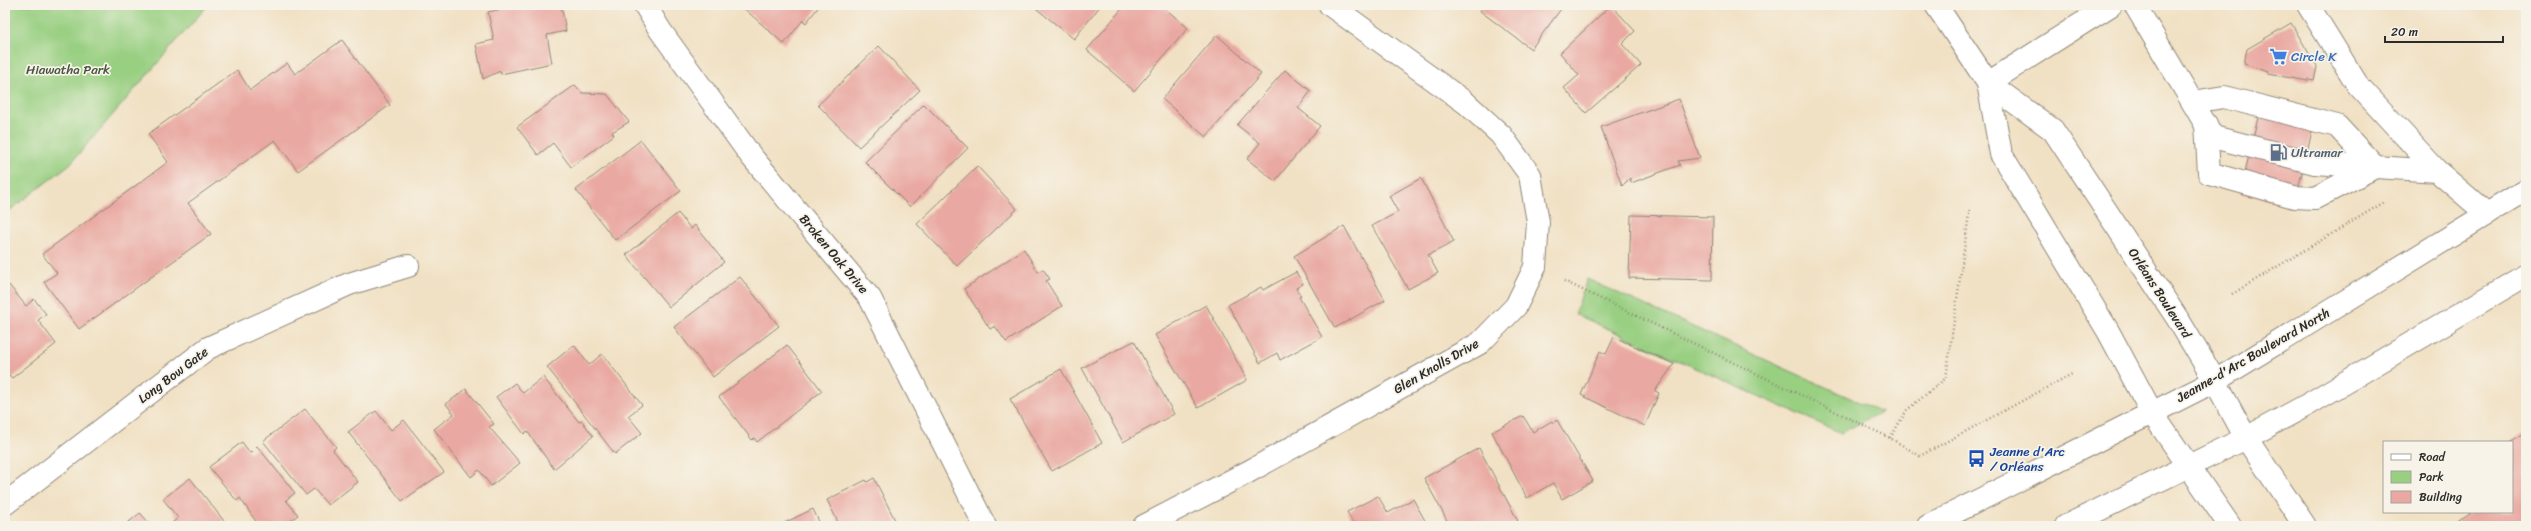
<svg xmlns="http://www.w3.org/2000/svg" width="2531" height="531" font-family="Sriracha,sans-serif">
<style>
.green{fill:#98cf81;stroke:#627d56}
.building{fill:#e9a9a2}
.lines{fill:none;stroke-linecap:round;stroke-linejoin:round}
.minor-casing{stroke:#8e8678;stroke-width:24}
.major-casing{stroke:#8e8678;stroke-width:24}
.path{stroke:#8e8678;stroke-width:2.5;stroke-dasharray:1 3;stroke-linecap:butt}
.minor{stroke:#fff;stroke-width:22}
.major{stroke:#fff;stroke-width:22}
.labels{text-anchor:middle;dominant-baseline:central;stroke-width:3.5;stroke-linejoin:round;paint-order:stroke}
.shop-label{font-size:13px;fill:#366cbe;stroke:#f7f3e8;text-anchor:start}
.park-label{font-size:13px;fill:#465440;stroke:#f7f3e8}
.service-label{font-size:13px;fill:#4e5e75;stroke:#f7f3e8;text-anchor:start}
.street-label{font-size:13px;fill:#2b2b2b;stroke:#f7f3e8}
.transit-label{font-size:13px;fill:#164399;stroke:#f7f3e8;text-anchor:start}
</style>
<rect width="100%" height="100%" fill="#f7f3e8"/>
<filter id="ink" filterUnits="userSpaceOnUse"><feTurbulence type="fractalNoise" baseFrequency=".025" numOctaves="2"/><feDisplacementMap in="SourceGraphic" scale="8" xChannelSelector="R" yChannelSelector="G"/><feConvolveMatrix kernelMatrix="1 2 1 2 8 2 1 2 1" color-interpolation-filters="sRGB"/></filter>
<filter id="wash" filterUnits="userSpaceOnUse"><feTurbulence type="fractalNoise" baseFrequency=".012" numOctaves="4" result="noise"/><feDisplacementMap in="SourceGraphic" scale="16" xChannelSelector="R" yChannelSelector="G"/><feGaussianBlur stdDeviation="0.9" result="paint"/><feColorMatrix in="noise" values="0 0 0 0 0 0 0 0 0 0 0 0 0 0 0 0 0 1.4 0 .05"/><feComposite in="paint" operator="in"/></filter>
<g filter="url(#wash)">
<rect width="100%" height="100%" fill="#f1e1c4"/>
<g class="green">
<polygon points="5,5 208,5 70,164 5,214"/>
<polygon points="1587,279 1881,412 1841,433 1575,314"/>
</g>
<g id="blocks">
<g class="building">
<polygon points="522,5 561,5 566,31 547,35 552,63 501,74 500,71 483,79 476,44 494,40 488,12"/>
<polygon points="740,5 820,5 806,23 803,20 784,44"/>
<polygon points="1032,5 1101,5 1074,39"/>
<polygon points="1125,5 1161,5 1188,28 1134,91 1087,50"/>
<polygon points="1484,5 1564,5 1531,49 1480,11"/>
<polygon points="1611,5 1635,31 1622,44 1641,65 1586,113 1564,88 1579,75 1560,53"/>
<polygon points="2291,23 2317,67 2314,80 2309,79 2308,81 2268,74 2268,72 2244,64 2247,49"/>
<polygon points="1217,35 1261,74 1206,137 1162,99"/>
<polygon points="342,40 390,105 298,171 275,140 188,203 211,234 79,329 44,282 57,273 42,254 168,162 148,134 237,70 250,90 287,63 295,74"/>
<polygon points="879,46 920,90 859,147 818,105"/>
<polygon points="1285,70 1311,91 1298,108 1320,126 1275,181 1247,159 1260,143 1237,125"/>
<polygon points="575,85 582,93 607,94 629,122 612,132 614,135 571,167 553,143 538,155 517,127"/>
<polygon points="2263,97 2317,110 2294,206 2240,193"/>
<polygon points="1679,99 1700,158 1678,161 1680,165 1631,183 1630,178 1622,186 1601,127"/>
<polygon points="924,104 968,148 910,207 865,162"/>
<polygon points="641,140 681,191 615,240 576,190"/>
<polygon points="977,166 1017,209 957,266 917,224"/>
<polygon points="1421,178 1454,242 1428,255 1438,273 1408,289 1372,226 1398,212 1389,196"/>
<polygon points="678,213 691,229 695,225 724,262 669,307 626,255"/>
<polygon points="1631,215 1713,217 1712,280 1629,278"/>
<polygon points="1344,226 1385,300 1335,328 1294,256"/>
<polygon points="1024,249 1038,272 1043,269 1050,279 1046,281 1062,306 1006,342 995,326 990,329 964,289"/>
<polygon points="1296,272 1303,284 1296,288 1301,296 1299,297 1322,337 1280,360 1277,353 1260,363 1228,305 1261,287 1263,290"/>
<polygon points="740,277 779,326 713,377 674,327"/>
<polygon points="9,285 26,306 34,299 46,314 38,320 56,344 12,378 5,371 5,289"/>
<polygon points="1206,305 1247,380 1198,408 1155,335"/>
<polygon points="1614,337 1674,364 1655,391 1659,393 1645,426 1581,395 1600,351 1606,354"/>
<polygon points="1134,341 1174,414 1123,442 1082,368"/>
<polygon points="574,345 589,365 602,354 642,405 628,416 642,433 615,454 547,367"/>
<polygon points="787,345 822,391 757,442 754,438 752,440 719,397"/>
<polygon points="1061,369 1102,443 1052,471 1010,399"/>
<polygon points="543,377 579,422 582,421 593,436 554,469 527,431 524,434 496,397 515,383 523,393"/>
<polygon points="466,389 494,424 489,427 520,463 491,486 479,470 471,477 434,429 454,414 446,404"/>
<polygon points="305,409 336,447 333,450 358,482 328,505 314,489 306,495 263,441"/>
<polygon points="376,411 391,430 404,420 444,472 402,501 348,432"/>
<polygon points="1523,416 1533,432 1552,421 1553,423 1557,420 1593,481 1562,499 1553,483 1527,498 1492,432"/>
<polygon points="2526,431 2526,526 2460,526 2457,521 2472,512 2512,512 2512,442 2510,442"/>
<polygon points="242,442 250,453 257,446 295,493 286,500 298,515 284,526 259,526 240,498 237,501 209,467"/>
<polygon points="1479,448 1518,521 1508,526 1450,526 1424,478"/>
<polygon points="190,478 228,526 168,526 178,518 163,499"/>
<polygon points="874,478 898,526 840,526 827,500 866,480 867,482"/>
<polygon points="1378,496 1388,513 1413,499 1428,526 1355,526 1347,512"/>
<polygon points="813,509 821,526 778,526"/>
<polygon points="140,513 152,526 124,526"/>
</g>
</g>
</g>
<g filter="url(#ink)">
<use href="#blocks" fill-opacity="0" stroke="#8e8678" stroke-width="1"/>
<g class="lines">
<defs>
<g id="minor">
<polyline points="645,5 660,30 751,156 870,298 985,526"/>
<polyline points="1936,5 1988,83 2053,130 2179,321 2215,381"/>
<polyline points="2135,5 2213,137 2315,163 2437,171 2487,214"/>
<polyline points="2308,5 2357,84 2437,171"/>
<polyline points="1988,83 2001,154 2108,331 2152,413"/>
<polyline points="1988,83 2111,5"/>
<polyline points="2193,102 2224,97 2337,126 2375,167 2315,198 2294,197 2209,173 2206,124"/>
<polyline points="5,504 208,348 349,284 408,266"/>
<polyline points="1144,526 1248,472 1480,343 1516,306 1535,267 1538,222 1530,175 1501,135 1466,103 1330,5"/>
</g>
<g id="major">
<polyline points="2215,381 2246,438 2305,526"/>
<polyline points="2152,413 2230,526"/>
<polyline points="1928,526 2215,381 2526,190"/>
<polyline points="2066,526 2246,438 2307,405 2526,275"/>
</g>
</defs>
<use href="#minor" class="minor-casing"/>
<use href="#major" class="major-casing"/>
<g class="path">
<polyline points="1564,281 1890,438 1920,456 2072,374"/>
<polyline points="2232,294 2386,201"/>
<polyline points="1890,438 1907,410 1946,378 1970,207"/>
</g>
<use href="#minor" class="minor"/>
<use href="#major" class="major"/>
</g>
</g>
<defs>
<symbol id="supermarket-bare" viewBox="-9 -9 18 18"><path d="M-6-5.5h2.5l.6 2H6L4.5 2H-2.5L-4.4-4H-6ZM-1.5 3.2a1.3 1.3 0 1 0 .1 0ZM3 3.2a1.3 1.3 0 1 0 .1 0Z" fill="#3f7fe0" stroke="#f7f3e8" stroke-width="2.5" paint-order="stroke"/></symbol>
<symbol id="fuel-bare" viewBox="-9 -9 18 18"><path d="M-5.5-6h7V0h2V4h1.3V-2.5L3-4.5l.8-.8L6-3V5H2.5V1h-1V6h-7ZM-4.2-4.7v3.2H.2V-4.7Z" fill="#5c6f8a" stroke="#f7f3e8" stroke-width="2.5" paint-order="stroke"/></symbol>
<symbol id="bus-bare" viewBox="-9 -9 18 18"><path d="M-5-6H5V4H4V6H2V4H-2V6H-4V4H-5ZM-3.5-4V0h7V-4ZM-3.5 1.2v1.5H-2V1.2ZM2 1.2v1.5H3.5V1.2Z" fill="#1a4fb4" stroke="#f7f3e8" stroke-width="2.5" paint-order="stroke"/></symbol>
</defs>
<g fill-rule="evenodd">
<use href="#supermarket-bare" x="2266" y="44" width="25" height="25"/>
<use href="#fuel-bare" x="2266" y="140" width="25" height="25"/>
<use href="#bus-bare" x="1964" y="446" width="25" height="25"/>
</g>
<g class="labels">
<g class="shop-label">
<text x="2291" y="56">Circle K</text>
</g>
<g class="park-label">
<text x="68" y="69">Hiawatha Park</text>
</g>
<g class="service-label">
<text x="2291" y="152">Ultramar</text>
</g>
<g class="street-label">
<text transform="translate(834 254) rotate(50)">Broken Oak Drive</text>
<text transform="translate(2160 293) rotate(57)">Orléans Boulevard</text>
<text transform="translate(2253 355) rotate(-30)">Jeanne-d'Arc Boulevard North</text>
<text transform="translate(1436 366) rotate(-30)">Glen Knolls Drive</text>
<text transform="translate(173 375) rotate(-37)">Long Bow Gate</text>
</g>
<g class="transit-label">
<text x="1990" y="451">Jeanne d'Arc<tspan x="1990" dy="15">/ Orléans</tspan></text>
</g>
</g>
<rect width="2531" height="531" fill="none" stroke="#f7f3e8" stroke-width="20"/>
<rect x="2383" y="441" width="130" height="72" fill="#f7f3e8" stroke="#a5a39c"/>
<rect x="2391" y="454" width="20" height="6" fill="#ffffff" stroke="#a5a39c"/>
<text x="2419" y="461" font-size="12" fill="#2b2b2b">Road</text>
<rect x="2391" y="471" width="20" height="12" fill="#98cf81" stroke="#a5a39c"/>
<text x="2419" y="481" font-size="12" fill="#2b2b2b">Park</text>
<rect x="2391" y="491" width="20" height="12" fill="#e9a9a2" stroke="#a5a39c"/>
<text x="2419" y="501" font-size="12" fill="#2b2b2b">Building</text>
<path d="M2385 36v6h118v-6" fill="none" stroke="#2b2b2b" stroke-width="2"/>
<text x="2391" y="36" font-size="12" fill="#2b2b2b" stroke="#f7f3e8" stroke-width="3" paint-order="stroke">20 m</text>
</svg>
